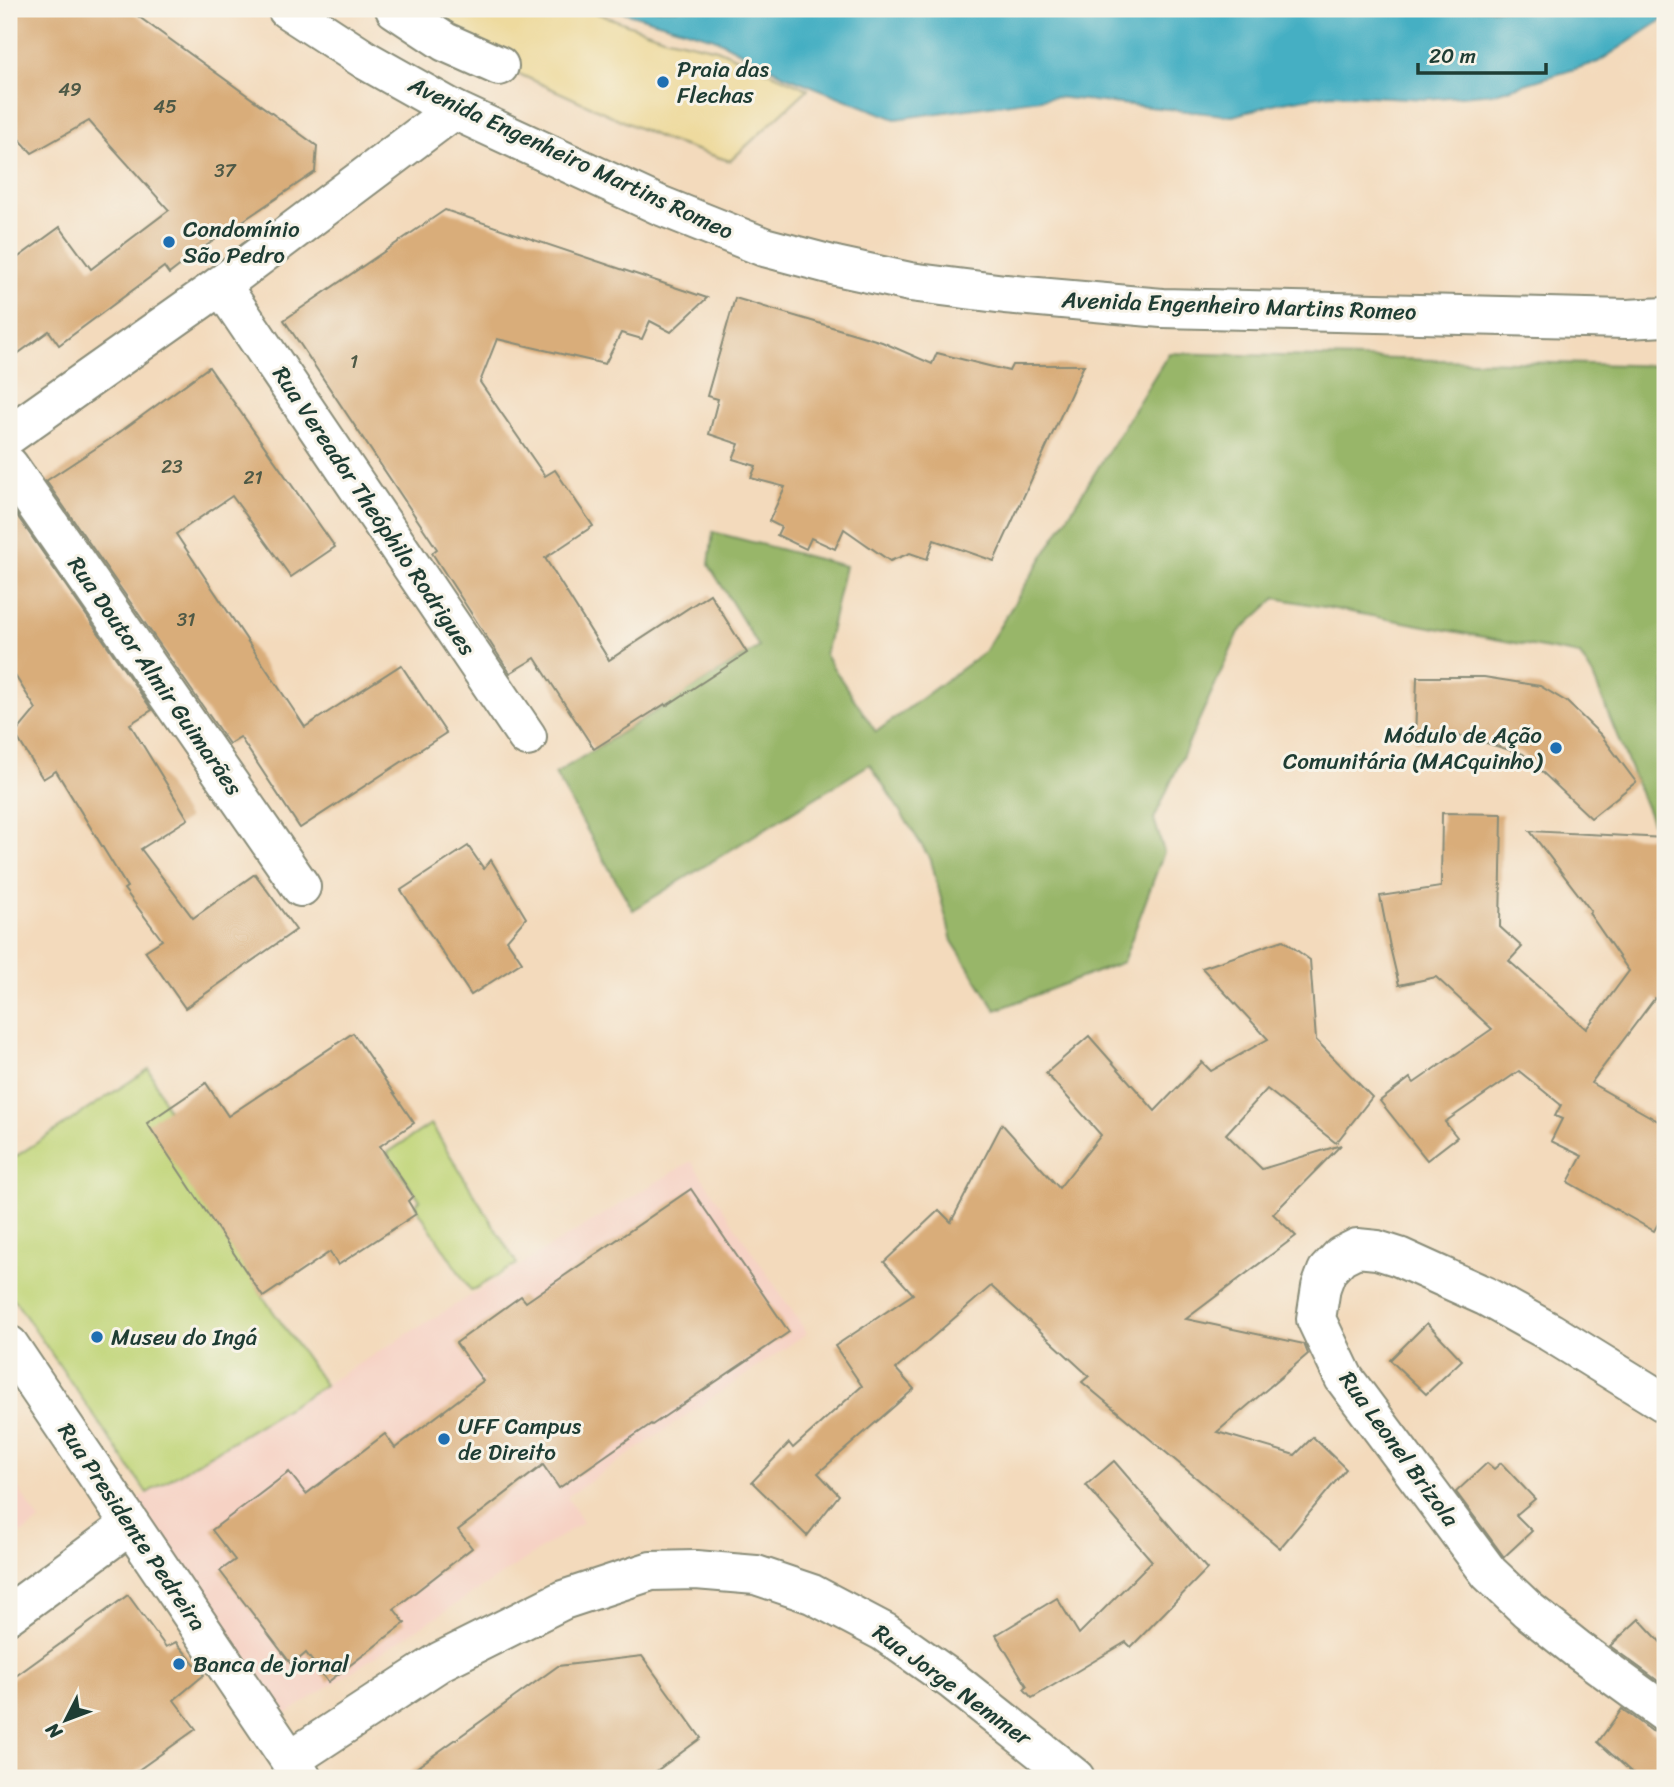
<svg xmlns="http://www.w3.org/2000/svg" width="1674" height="1787" font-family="Sriracha,sans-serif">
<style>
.built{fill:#f6d2c4}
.green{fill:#c1d579;stroke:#708956;stroke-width:2}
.forest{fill:#98b669;stroke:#5c7a4e;stroke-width:2}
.sand{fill:#eeda9e;stroke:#868c69;stroke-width:2}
.water{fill:#45afc3;stroke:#32767c;stroke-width:2}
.building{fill:#d9ad7a}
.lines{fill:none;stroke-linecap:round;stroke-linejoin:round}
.minor-casing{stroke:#898c78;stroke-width:42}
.major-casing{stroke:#898c78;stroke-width:42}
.minor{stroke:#fff;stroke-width:38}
.major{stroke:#fff;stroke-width:38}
.poi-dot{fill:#1f6fb2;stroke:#f7f3e8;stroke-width:2.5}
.labels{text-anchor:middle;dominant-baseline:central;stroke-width:6;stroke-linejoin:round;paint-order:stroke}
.number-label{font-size:19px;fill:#4e5946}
.poi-label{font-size:23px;fill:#1f3d34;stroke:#f7f3e8;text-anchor:start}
.street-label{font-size:23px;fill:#1f3d34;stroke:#f7f3e8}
</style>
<rect width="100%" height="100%" fill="#f7f3e8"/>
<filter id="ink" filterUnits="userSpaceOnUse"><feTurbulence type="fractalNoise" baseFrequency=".0143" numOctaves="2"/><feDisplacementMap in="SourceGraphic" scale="14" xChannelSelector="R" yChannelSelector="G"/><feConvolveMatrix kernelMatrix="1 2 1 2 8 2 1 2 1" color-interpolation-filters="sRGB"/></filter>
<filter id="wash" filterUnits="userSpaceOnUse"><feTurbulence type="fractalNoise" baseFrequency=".00686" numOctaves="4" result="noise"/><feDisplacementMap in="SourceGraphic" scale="28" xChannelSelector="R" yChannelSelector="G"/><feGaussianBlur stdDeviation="1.57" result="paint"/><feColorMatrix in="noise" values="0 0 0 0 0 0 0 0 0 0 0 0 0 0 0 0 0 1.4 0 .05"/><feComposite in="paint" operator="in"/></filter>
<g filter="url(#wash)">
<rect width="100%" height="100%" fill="#f3dabc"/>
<g class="built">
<polygon points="691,1161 807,1333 567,1497 583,1522 286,1714 134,1501"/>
<polygon points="9,1475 40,1521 9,1542"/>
</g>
<g class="green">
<polygon points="149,1069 210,1200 263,1297 325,1385 147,1493 9,1292 9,1161"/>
<polygon points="431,1124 517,1264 471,1291 415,1205 420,1200 387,1153"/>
</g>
<polygon class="forest" points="1169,353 1665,366 1665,845 1661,844 1593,676 1580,655 1276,598 1239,632 1154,819 1164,852 1123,962 996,1010 952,941 931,860 870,764 633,910 555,774 759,647 709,565 713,532 845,566 825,655 876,732 984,652"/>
<polygon class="sand" points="399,9 585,9 663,37 717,49 808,89 730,161 665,140 446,41"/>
<polygon class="water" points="613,9 1665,9 1665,18 1598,62 1495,93 1426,99 1331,94 1277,103 1233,116 1055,97 895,119 784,75 714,38"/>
<g id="blocks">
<g class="building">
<polygon points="9,9 128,9 317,146 315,172 200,250 169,274 164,267 59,345 49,331 9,360 9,264 60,227 91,269 169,210 89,121 32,153 9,128"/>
<polygon points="445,210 707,298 671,332 650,321 642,339 621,333 605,364 497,339 480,382 545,476 555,470 593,526 545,558 609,660 710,594 747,653 666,706 665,704 594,749 535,658 510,673 432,553 437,549 284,320"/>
<polygon points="735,298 882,342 932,364 937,353 1009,371 1012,365 1084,365 994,561 934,540 927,559 910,553 890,561 844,529 835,549 811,538 806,549 777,535 781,527 769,521 785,487 751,478 756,466 733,459 739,444 709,434 718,399 707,396"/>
<polygon points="209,367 335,547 291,577 232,496 176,534 305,727 401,665 446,733 300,828 240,737 229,744 46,481 113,437"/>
<polygon points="9,504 152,710 130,724 188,819 141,849 193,918 255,874 296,930 185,1008 145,951 162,940 124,889 127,887 56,771 43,779 15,734 36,709 9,666"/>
<polygon points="1417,677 1484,677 1540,686 1567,702 1601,735 1636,782 1591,818 1523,754 1463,736 1415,742"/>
<polygon points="1442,813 1502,814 1500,927 1522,947 1509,961 1586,1029 1629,971 1589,913 1591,911 1530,831 1665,838 1665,1008 1655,998 1591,1083 1665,1125 1665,1211 1654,1231 1568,1182 1582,1156 1551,1141 1562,1119 1555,1116 1561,1105 1519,1071 1445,1122 1457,1137 1427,1160 1380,1101 1410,1078 1414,1083 1492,1029 1436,977 1399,985 1390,947 1380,896 1441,887"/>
<polygon points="468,846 484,869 491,860 526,918 507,940 522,962 471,995 401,890"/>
<polygon points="1283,940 1310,960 1316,1040 1372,1097 1336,1143 1267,1089 1226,1134 1262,1169 1341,1145 1273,1214 1296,1236 1186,1319 1304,1344 1308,1354 1217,1432 1295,1455 1313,1437 1346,1469 1280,1548 1082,1382 1089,1376 991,1286 896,1369 914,1389 818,1473 839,1495 807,1536 752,1482 789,1443 793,1448 862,1386 835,1346 913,1294 884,1262 939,1210 951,1222 1002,1124 1059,1188 1101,1135 1046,1073 1089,1036 1155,1111 1202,1062 1211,1071 1268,1039 1202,968"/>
<polygon points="353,1033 414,1123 380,1146 413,1196 408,1201 416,1214 338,1265 330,1252 263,1297 147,1123 206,1083 228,1116"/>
<polygon points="691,1189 789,1332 652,1425 651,1424 559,1488 543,1465 458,1530 472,1548 394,1609 405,1623 328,1682 306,1653 292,1665 220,1571 235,1560 212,1530 289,1472 306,1494 385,1434 395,1448 483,1381 456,1343 521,1296 526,1302"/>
<polygon points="1427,1323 1462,1360 1426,1394 1390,1360"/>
<polygon points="1114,1461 1207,1569 1131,1647 1126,1642 1032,1698 1024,1689 1027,1686 996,1635 1057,1598 1079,1634 1152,1561 1086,1485"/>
<polygon points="1487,1463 1494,1469 1501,1463 1535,1499 1516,1515 1532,1531 1504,1557 1456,1492"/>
<polygon points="128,1595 166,1647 176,1642 204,1675 174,1700 196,1729 127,1778 9,1778 9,1681"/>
<polygon points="1639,1619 1665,1647 1665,1686 1610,1646"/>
<polygon points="642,1656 701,1738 647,1778 402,1778 558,1666"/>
<polygon points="1622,1709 1652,1731 1665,1734 1665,1778 1638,1778 1598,1742"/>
</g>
</g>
</g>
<g filter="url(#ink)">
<use href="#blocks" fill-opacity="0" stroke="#898c78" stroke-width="2"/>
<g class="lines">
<defs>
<g id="minor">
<polyline points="395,9 445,42 499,66"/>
<polyline points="221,285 527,737"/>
<polyline points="9,435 221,285 454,110"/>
<polyline points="9,466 301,887"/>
<polyline points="9,1345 302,1778"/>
<polyline points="1665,1403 1550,1332 1485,1296 1399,1257 1377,1250 1357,1248 1341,1256 1327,1271 1321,1287 1316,1319 1344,1378 1489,1573 1528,1610 1577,1649 1665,1713"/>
<polyline points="9,1614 130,1525"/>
<polyline points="290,1760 441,1661 563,1600 651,1571 696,1570 756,1575 812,1594 884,1632 952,1680 1075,1778"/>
</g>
<polyline id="major" points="287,9 367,61 454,110 659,205 764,247 836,266 910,282 1005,294 1162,308 1627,319 1665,317"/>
</defs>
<use href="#minor" class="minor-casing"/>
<use href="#major" class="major-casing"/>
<use href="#minor" class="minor"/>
<use href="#major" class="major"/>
</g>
</g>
<g class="poi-dot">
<circle cx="663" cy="82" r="7"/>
<circle cx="169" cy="242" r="7"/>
<circle cx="1556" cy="748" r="7"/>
<circle cx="97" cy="1337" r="7"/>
<circle cx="444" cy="1439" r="7"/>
<circle cx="179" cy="1664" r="7"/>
</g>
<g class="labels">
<g class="number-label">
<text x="70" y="89">49</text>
<text x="165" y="106">45</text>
<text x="225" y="170">37</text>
<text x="354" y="361">1</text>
<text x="172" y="466">23</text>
<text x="253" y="477">21</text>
<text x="186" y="619">31</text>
</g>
<g class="poi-label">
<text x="677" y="69">Praia das<tspan x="677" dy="26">Flechas</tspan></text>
<text x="183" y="229">Condomínio<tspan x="183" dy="26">São Pedro</tspan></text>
<text x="1542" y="735" text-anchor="end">Módulo de Ação<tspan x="1542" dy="26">Comunitária (MACquinho)</tspan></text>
<text x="111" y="1337">Museu do Ingá</text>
<text x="458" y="1426">UFF Campus<tspan x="458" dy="26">de Direito</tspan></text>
<text x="193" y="1664">Banca de jornal</text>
</g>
<g class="street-label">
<text transform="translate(571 158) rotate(25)">Avenida Engenheiro Martins Romeo</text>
<text transform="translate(1239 306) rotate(2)">Avenida Engenheiro Martins Romeo</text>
<text transform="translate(374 511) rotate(56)">Rua Vereador Theóphilo Rodrigues</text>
<text transform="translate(155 676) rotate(55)">Rua Doutor Almir Guimarães</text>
<text transform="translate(1399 1449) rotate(54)">Rua Leonel Brizola</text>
<text transform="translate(132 1527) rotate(56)">Rua Presidente Pedreira</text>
<text transform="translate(952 1685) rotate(36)">Rua Jorge Nemmer</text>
</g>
</g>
<rect width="1674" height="1787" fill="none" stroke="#f7f3e8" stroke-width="35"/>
<g transform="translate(66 1720) rotate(228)" stroke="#f7f3e8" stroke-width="5" paint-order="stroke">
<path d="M0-5L12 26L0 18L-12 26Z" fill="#1f3d34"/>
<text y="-10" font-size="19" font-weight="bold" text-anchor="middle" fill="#1f3d34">N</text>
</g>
<path d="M1418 63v10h128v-10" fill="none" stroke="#1f3d34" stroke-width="3.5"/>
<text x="1429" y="63" font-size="21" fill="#1f3d34" stroke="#f7f3e8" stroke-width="5" paint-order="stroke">20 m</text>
</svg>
